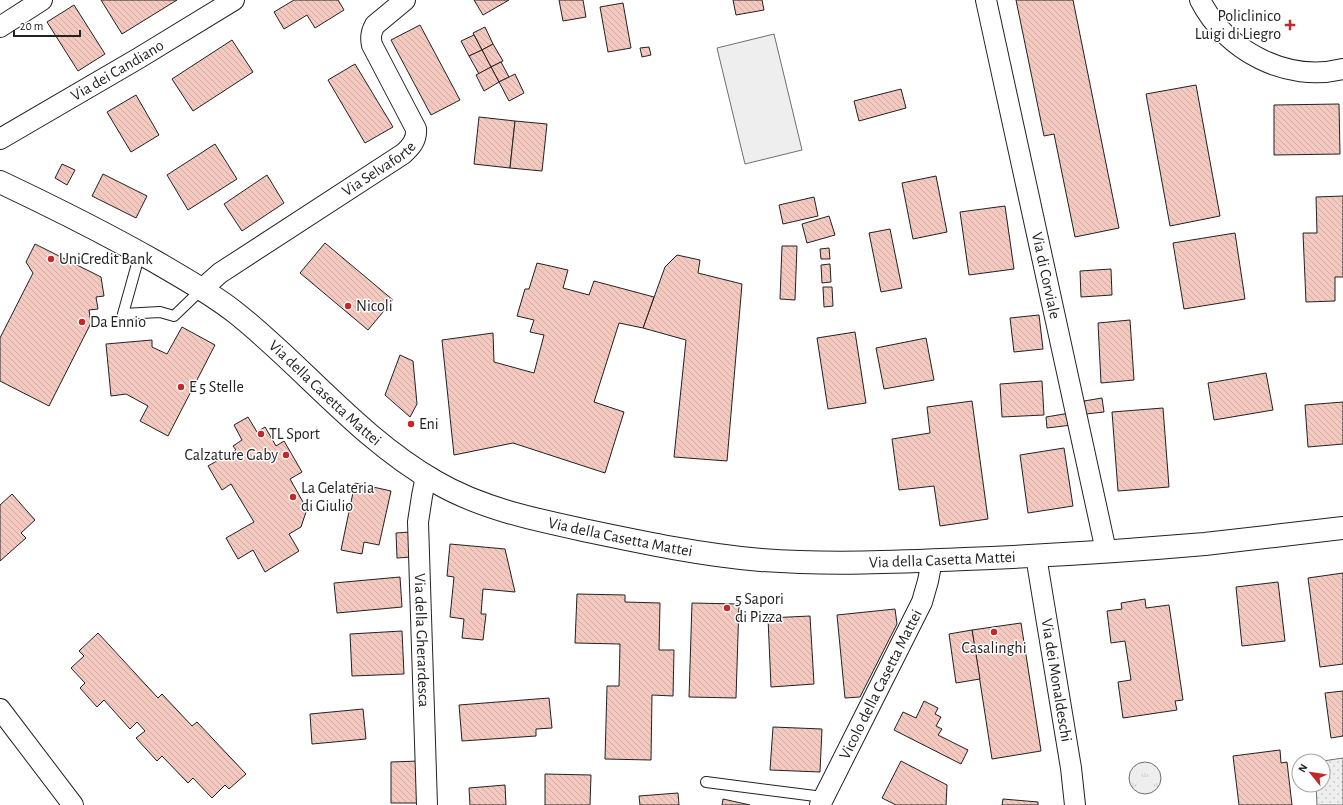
<svg xmlns="http://www.w3.org/2000/svg" width="1343" height="805" font-family="'Alegreya Sans',sans-serif">
<style>
.grass{fill:url(#grass-tufts);stroke:#6f6f6f}
.garden{fill:url(#garden-dots);stroke:#6f6f6f}
.pitch{fill:#eee;stroke:#6f6f6f}
.building{fill:url(#building-back-hatch);stroke:#222}
.lines{fill:none;stroke-linecap:round;stroke-linejoin:round}
.service-casing{stroke:#222;stroke-width:12}
.minor-casing{stroke:#222;stroke-width:22}
.secondary-casing{stroke:#222;stroke-width:24}
.service{stroke:#fff;stroke-width:10}
.minor{stroke:#fff;stroke-width:20}
.secondary{stroke:#fff;stroke-width:22}
.poi-dot{fill:#c62828;stroke:#fff;stroke-width:1.5}
.labels{text-anchor:middle;dominant-baseline:central;stroke-width:3;stroke-linejoin:round;paint-order:stroke}
.poi-label{font-size:16px;fill:#222;stroke:#fff;text-anchor:start}
.street-label{font-size:16px;fill:#222;stroke:#fff}
</style>
<defs>
<pattern id="grass-tufts" width="24" height="20" patternUnits="userSpaceOnUse"><rect width="24" height="20" fill="#eee"/><path d="M3 7l-1-3M5 7V3M7 7l1-3M15 17l-1-3M17 17v-4M19 17l1-3" fill="none" stroke="#ccc"/></pattern>
<pattern id="garden-dots" width="8" height="8" patternUnits="userSpaceOnUse"><rect width="8" height="8" fill="#eee"/><path d="M2 2h.1M6 6h.1" fill="none" stroke="#ccc" stroke-width="1.8" stroke-linecap="round"/></pattern>
<pattern id="building-back-hatch" width="6" height="6" patternUnits="userSpaceOnUse"><rect width="6" height="6" fill="#f3c9c0"/><path d="M-1 5l2 2M0 0l6 6M5-1l2 2" fill="none" stroke="#d0aca5"/></pattern>
</defs>
<rect width="100%" height="100%" fill="#fff"/>
<circle class="grass" cx="1145" cy="778" r="16"/>
<polygon class="garden" points="1343,758 1343,805 1317,805 1316,785 1323,785 1323,761"/>
<polygon class="pitch" points="774,34 802,150 745,164 717,48"/>
<g class="building">
<polygon points="101,0 177,0 122,34"/>
<polygon points="294,0 338,0 344,10 315,28 307,15 284,29 274,12"/>
<polygon points="474,0 509,0 483,15"/>
<polygon points="559,0 583,0 586,17 563,21"/>
<polygon points="733,0 762,0 764,10 736,15"/>
<polygon points="1016,0 1073,0 1119,228 1075,237 1054,134 1044,136"/>
<polygon points="623,3 631,48 608,52 600,7"/>
<polygon points="74,5 105,54 78,71 47,22"/>
<polygon points="420,25 460,100 431,115 391,40"/>
<polygon points="485,27 493,44 482,50 473,33"/>
<polygon points="474,35 482,50 469,56 461,41"/>
<polygon points="232,40 253,72 193,111 172,79"/>
<polygon points="493,44 503,61 491,67 482,50"/>
<polygon points="649,47 651,55 642,57 640,48"/>
<polygon points="482,50 491,67 479,74 469,56"/>
<polygon points="501,62 509,77 499,82 491,67"/>
<polygon points="355,64 393,127 365,143 328,80"/>
<polygon points="491,67 499,82 484,91 476,75"/>
<polygon points="515,74 524,93 509,101 499,82"/>
<polygon points="1196,85 1220,216 1170,226 1146,94"/>
<polygon points="901,89 906,108 859,121 854,101"/>
<polygon points="136,95 159,135 131,152 107,112"/>
<polygon points="1339,104 1340,154 1274,155 1274,105"/>
<polygon points="479,117 515,121 510,168 474,164"/>
<polygon points="515,121 547,124 542,171 510,168"/>
<polygon points="215,144 237,179 188,210 167,175"/>
<polygon points="62,164 75,170 67,185 55,178"/>
<polygon points="103,174 147,196 136,218 92,196"/>
<polygon points="267,175 284,203 242,231 224,204"/>
<polygon points="936,176 947,232 913,239 902,183"/>
<polygon points="1343,196 1343,277 1335,277 1335,301 1306,302 1303,233 1317,233 1316,197"/>
<polygon points="814,197 818,216 783,224 779,205"/>
<polygon points="1005,206 1014,269 969,275 960,212"/>
<polygon points="829,216 835,235 807,243 802,224"/>
<polygon points="890,229 902,288 881,292 869,233"/>
<polygon points="1235,233 1245,299 1184,309 1173,243"/>
<polygon points="325,243 393,300 368,330 300,273"/>
<polygon points="35,244 101,277 104,296 96,297 98,309 89,310 91,323 49,406 0,381 0,338 33,273 26,262"/>
<polygon points="782,246 797,246 795,300 780,299"/>
<polygon points="829,248 830,259 821,259 820,249"/>
<polygon points="677,255 700,260 698,273 742,284 727,461 674,457 686,340 643,328 665,267"/>
<polygon points="537,263 568,270 563,288 589,295 594,281 654,297 643,328 619,323 594,402 624,412 605,473 513,443 454,455 442,340 493,333 494,362 534,373 544,335 530,332 534,320 517,316 525,289 529,289"/>
<polygon points="830,264 831,282 822,283 821,265"/>
<polygon points="1111,269 1112,295 1081,297 1080,271"/>
<polygon points="823,287 832,287 833,306 824,307"/>
<polygon points="1039,315 1043,349 1014,352 1010,318"/>
<polygon points="1130,320 1134,380 1101,383 1098,323"/>
<polygon points="182,327 215,345 168,436 140,421 148,406 126,394 111,396 106,344 152,340 152,347 167,354"/>
<polygon points="855,332 866,403 828,409 817,338"/>
<polygon points="926,338 934,380 884,389 876,348"/>
<polygon points="400,355 413,361 417,404 410,417 385,395"/>
<polygon points="1266,373 1273,410 1214,420 1208,383"/>
<polygon points="1042,381 1044,415 1002,417 1000,384"/>
<polygon points="1102,398 1104,412 1086,414 1084,401"/>
<polygon points="972,401 988,519 940,526 934,486 899,490 892,439 930,433 927,407"/>
<polygon points="1343,402 1343,444 1308,447 1305,405"/>
<polygon points="1163,408 1169,487 1118,491 1112,412"/>
<polygon points="1070,413 1072,425 1047,428 1046,417"/>
<polygon points="248,417 257,432 265,427 276,446 284,441 302,472 290,479 307,509 301,527 289,534 299,551 265,572 253,550 238,559 226,538 254,522 231,484 222,490 208,466 236,450 233,446 242,440 234,425"/>
<polygon points="1064,448 1073,506 1028,513 1020,455"/>
<polygon points="355,483 391,491 379,545 364,542 362,554 341,550"/>
<polygon points="12,494 35,520 21,533 26,538 0,561 0,505"/>
<polygon points="410,532 412,557 397,558 396,533"/>
<polygon points="450,544 505,549 515,592 483,589 481,614 486,614 483,640 462,638 464,619 450,617 454,577 447,576"/>
<polygon points="1343,573 1343,664 1320,667 1308,578"/>
<polygon points="400,577 402,607 337,613 334,583"/>
<polygon points="1278,582 1285,641 1242,646 1236,587"/>
<polygon points="577,594 625,595 625,602 660,603 659,650 674,650 673,696 652,695 651,760 605,759 607,686 619,686 620,644 575,643"/>
<polygon points="1145,599 1146,608 1169,605 1183,700 1175,701 1177,710 1123,718 1118,682 1131,680 1125,641 1111,643 1107,611 1122,609 1121,603"/>
<polygon points="692,603 739,604 736,698 689,697"/>
<polygon points="895,609 897,624 860,697 845,698 837,615"/>
<polygon points="810,616 814,684 771,687 768,618"/>
<polygon points="1021,623 1041,751 992,759 972,630"/>
<polygon points="972,630 980,679 956,683 949,634"/>
<polygon points="402,631 404,674 352,676 350,634"/>
<polygon points="98,633 158,698 162,694 192,726 197,722 246,774 229,789 225,785 212,798 193,778 188,783 162,756 157,761 136,738 145,731 137,722 130,729 104,700 97,707 80,688 85,683 71,668 84,656 79,651"/>
<polygon points="1343,691 1343,736 1331,738 1325,693"/>
<polygon points="549,698 552,728 536,729 536,736 462,741 459,705"/>
<polygon points="924,701 938,708 935,714 941,717 936,726 942,729 938,735 968,750 961,764 894,730 903,712 916,718"/>
<polygon points="363,709 366,739 312,744 310,714"/>
<polygon points="773,727 822,729 820,772 770,770"/>
<polygon points="1280,750 1281,763 1287,762 1292,805 1239,805 1233,756"/>
<polygon points="419,761 419,803 391,803 391,762"/>
<polygon points="901,761 947,785 946,805 896,805 882,798"/>
<polygon points="545,774 591,775 590,805 545,805"/>
<polygon points="505,785 506,805 470,805 469,788"/>
<polygon points="678,793 679,805 640,805 639,796"/>
<polygon points="723,799 750,805 722,805"/>
<polygon points="1003,799 1038,802 1038,805 1002,805"/>
</g>
<g class="lines">
<defs>
<g id="service">
<polyline points="140,253 123,314 160,312 174,316 202,289"/>
<polyline points="706,782 823,797"/>
</g>
<g id="minor">
<path id="s1" d="M986,0l120,551"/>
<path d="M1200,0c26,51 87,83 143,69"/>
<polyline points="0,27 42,0"/>
<path id="s2" d="M0,139l139,-81 95,-58"/>
<path id="s3" d="M202,289l18,-16 183,-119c8,-7 14,-14 13,-25l-44,-84c-2,-8 -1,-13 3,-20l30,-25"/>
<path id="s4" d="M426,476l-4,20 -4,26 9,283"/>
<path id="s5" d="M1036,556l35,212 4,37"/>
<polyline points="0,709 73,805"/>
<path id="s6" d="M820,805l102,-203 6,-21 4,-21"/>
</g>
<g id="secondary">
<path id="s7" d="M0,182c53,25 105,51 156,80 27,16 55,31 80,51 68,54 123,125 200,169 46,27 101,38 152,49 57,12 114,24 173,29 68,5 136,2 204,-1 80,-3 160,-8 240,-15 46,-5 92,-11 138,-16"/>
</g>
</defs>
<use href="#service" class="service-casing"/>
<use href="#minor" class="minor-casing"/>
<use href="#secondary" class="secondary-casing"/>
<use href="#service" class="service"/>
<use href="#minor" class="minor"/>
<use href="#secondary" class="secondary"/>
</g>
<g class="poi-dot">
<path d="M1288 19h4v4h4v4h-4v4h-4v-4h-4v-4h4z"/>
<circle cx="51" cy="259" r="4"/>
<circle cx="348" cy="306" r="4"/>
<circle cx="82" cy="322" r="4"/>
<circle cx="181" cy="387" r="4"/>
<circle cx="411" cy="424" r="4"/>
<circle cx="261" cy="434" r="4"/>
<circle cx="286" cy="455" r="4"/>
<circle cx="293" cy="497" r="4"/>
<circle cx="727" cy="608" r="4"/>
<circle cx="994" cy="632" r="4"/>
</g>
<g class="labels">
<g class="poi-label">
<text x="1281" y="16" text-anchor="end">Policlinico<tspan x="1281" dy="18">Luigi di Liegro</tspan></text>
<text x="59" y="259">UniCredit Bank</text>
<text x="356" y="306">Nicoli</text>
<text x="90" y="322">Da Ennio</text>
<text x="189" y="387">E 5 Stelle</text>
<text x="419" y="424">Eni</text>
<text x="269" y="434">TL Sport</text>
<text x="278" y="455" text-anchor="end">Calzature Gaby</text>
<text x="301" y="488">La Gelateria<tspan x="301" dy="18">di Giulio</tspan></text>
<text x="735" y="599">5 Sapori<tspan x="735" dy="18">di Pizza</tspan></text>
<text x="994" y="648" text-anchor="middle">Casalinghi</text>
</g>
<g class="street-label">
<text stroke="none"><textPath href="#s2" startOffset="136">Via dei Candiano</textPath></text>
<text stroke="none"><textPath href="#s3" startOffset="214">Via Selvaforte</textPath></text>
<text stroke="none"><textPath href="#s1" startOffset="282">Via di Corviale</textPath></text>
<text stroke="none"><textPath href="#s7" startOffset="390">Via della Casetta Mattei</textPath></text>
<text stroke="none"><textPath href="#s7" startOffset="726">Via della Casetta Mattei</textPath></text>
<text stroke="none"><textPath href="#s7" startOffset="1050">Via della Casetta Mattei</textPath></text>
<text stroke="none"><textPath href="#s4" startOffset="165">Via della Gherardesca</textPath></text>
<text stroke="none"><textPath href="#s5" startOffset="126">Via dei Monaldeschi</textPath></text>
<text stroke="none"><textPath href="#s6" startOffset="135">Vicolo della Casetta Mattei</textPath></text>
</g>
</g>
<g transform="translate(1311 773) rotate(300)"><circle r="19" fill="#ffffff" stroke="#a7a7a7"/>
<path d="M0-3L7 15L0 10L-7 15Z" fill="#c62828"/>
<text y="-6" font-size="11" font-weight="bold" text-anchor="middle" fill="#222222">N</text>
</g>
<path d="M14 30v6h66v-6" fill="none" stroke="#222222" stroke-width="2"/>
<text x="20" y="30" font-size="12" fill="#222222" stroke="#ffffff" stroke-width="3" paint-order="stroke">20 m</text>
</svg>
